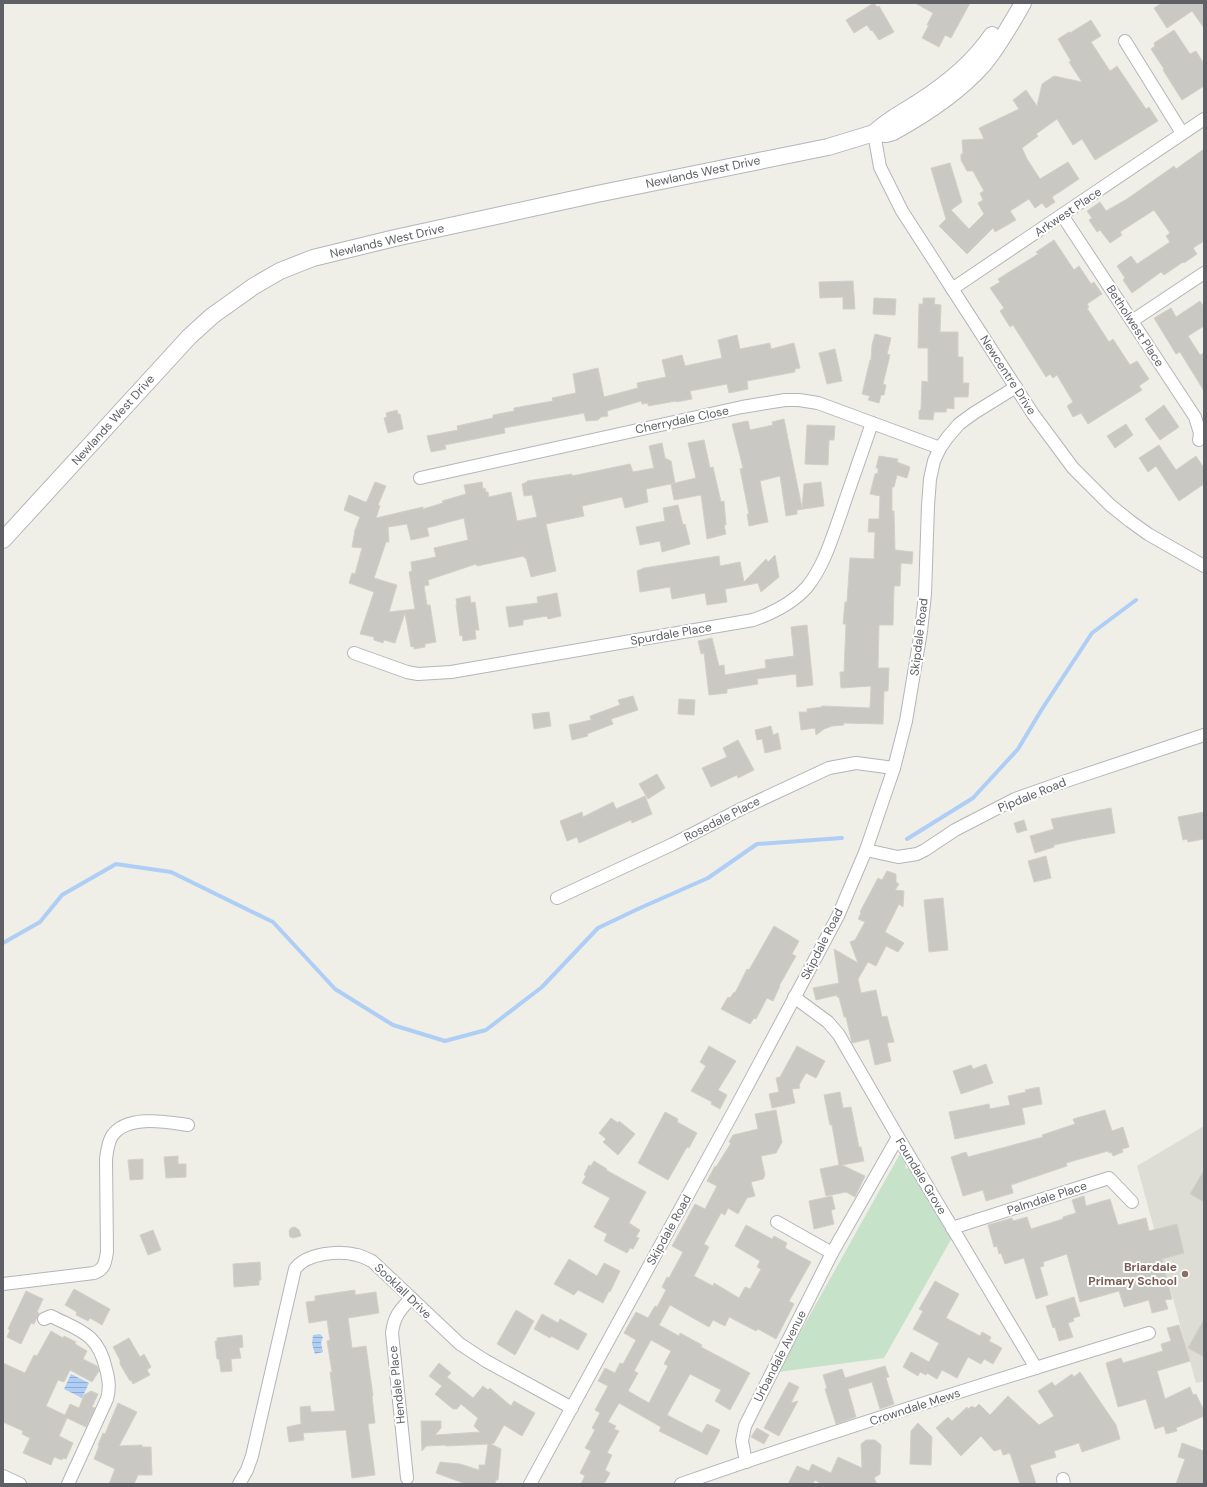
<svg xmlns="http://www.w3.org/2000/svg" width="1207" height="1487" font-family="'DM Sans',sans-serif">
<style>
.education{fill:#deddd5}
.park{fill:#c6e3ca}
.water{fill:url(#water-rules)}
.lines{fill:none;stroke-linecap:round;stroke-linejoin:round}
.stream{stroke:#afcef6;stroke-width:4}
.building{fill:#cac8c3;stroke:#d3d0c6;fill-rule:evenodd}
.minor-casing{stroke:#b4b5ba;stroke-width:14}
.tertiary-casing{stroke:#b4b5ba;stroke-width:18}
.minor{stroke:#fff;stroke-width:12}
.tertiary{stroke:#fff;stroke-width:16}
.education-dot{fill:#8d6e63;stroke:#fff;stroke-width:1.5}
.labels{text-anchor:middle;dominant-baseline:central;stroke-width:4;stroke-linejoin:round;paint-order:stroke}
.street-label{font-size:12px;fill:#5e6065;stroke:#fff}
.education-label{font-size:12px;font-weight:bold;fill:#785e54;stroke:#fff;text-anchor:end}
</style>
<defs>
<pattern id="water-rules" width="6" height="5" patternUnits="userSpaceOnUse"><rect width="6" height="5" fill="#afcef6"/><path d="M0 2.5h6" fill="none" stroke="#92abcb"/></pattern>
</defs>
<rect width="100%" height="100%" fill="#efeee7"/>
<polygon class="education" points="1204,1126 1204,1381 1196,1383 1137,1166"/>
<polygon class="park" points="901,1152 902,1157 907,1158 905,1169 915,1165 953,1236 884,1358 778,1372"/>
<g class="water">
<polygon points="320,1334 323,1337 321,1343 323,1352 315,1354 312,1344 313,1335"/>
<polygon points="71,1374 89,1383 82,1398 64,1389"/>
</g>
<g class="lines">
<g class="stream">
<polyline points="907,839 973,798 1018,749 1042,709 1092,633 1136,600"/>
<polyline points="3,943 40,922 62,895 116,864 171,872 273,922 335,989 393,1025 445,1041 486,1030 542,987 598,928 640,908 708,878 757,844 842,838"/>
</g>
</g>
<g class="building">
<polygon points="874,3 877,7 879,6 894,32 879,40 872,30 871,31 867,25 854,33 846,20"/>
<polygon points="915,3 970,3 951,38 945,35 939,47 922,38 929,25 927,25 933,13"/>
<polygon points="1162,3 1204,3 1204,28 1192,11 1167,28 1154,8"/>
<polygon points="1091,20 1101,36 1091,42 1110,71 1117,66 1146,109 1149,107 1158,121 1095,160 1082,139 1073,145 1057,119 1036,134 1038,136 1022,148 1027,159 1040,179 1068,162 1079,179 1052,197 1055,202 1046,208 1042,203 1035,208 1029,199 1010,211 1016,220 995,232 993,228 967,254 939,226 946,219 931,168 950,163 962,202 951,210 969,229 984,214 978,203 983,200 980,193 984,191 973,171 967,171 961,160 961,154 963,154 962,140 984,139 979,128 1019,109 1013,100 1026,90 1037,106 1042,84 1054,76 1082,82 1069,62 1071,61 1058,39 1069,32 1070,33"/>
<polygon points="1174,30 1190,54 1196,51 1204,64 1204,86 1182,100 1163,70 1164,69 1151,49 1155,46 1154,43"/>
<polygon points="1204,149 1204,241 1193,248 1197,254 1184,263 1183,262 1164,275 1161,272 1132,293 1123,280 1125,278 1117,266 1131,256 1137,264 1170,242 1166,236 1170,233 1154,210 1120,232 1122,235 1110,243 1100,230 1097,232 1089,220 1092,218 1087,211 1100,202 1106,211 1127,199 1174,166 1176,169"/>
<polygon points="1054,240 1074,270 1079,266 1091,284 1094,282 1102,294 1087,304 1089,307 1087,308 1109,342 1113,339 1130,365 1137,361 1149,379 1139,386 1142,390 1088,424 1081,413 1073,417 1067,406 1073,402 1057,375 1053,378 1050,374 1046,377 1013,325 1010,327 1000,311 1004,308 990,288 1000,282 998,279 1038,254 1036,252"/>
<polygon points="853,281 855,309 843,309 843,297 820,298 819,282"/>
<polygon points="874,298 896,299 895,315 873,314"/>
<polygon points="923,298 935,298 934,304 941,305 940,332 958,332 958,357 963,357 963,383 969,383 968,397 954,397 954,409 947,408 946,412 934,412 933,420 919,419 919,411 921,409 922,381 928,382 928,348 918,348 919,304 923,304"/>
<polygon points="1200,301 1204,307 1204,326 1188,336 1200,355 1204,353 1204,391 1180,352 1176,354 1154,318 1171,308 1176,317"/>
<polygon points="875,334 891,338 887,354 890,355 883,384 886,385 884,395 881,395 879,403 868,400 870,396 862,394 870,360 871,360 872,345"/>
<polygon points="737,335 740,349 770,343 771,349 794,343 800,368 795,369 795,372 747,381 748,389 729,393 727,384 690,391 692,399 676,402 676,401 648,406 648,403 642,404 641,401 607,411 608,416 601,417 598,420 586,421 584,413 504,428 505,433 445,445 446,449 431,452 427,436 458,430 457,426 493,418 493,415 514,411 514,408 553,401 552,398 576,393 573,374 598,368 604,397 638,388 637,383 666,377 662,360 682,355 685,366 722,358 718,340"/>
<polygon points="835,349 842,381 827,384 819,353"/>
<polygon points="1164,405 1179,427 1160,440 1145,419"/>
<polygon points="397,410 398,414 400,414 403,429 388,433 384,418 387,417 386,413"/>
<polygon points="784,419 802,508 804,484 821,482 824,506 797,510 797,514 786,516 780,476 760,481 768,522 749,526 747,514 749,514 740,469 743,468 732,424 748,421 750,430 773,425 772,422"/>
<polygon points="1126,424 1133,435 1115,448 1107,436"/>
<polygon points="807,425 835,426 834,440 829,440 828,465 805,464"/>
<polygon points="704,440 710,468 713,467 721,502 724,501 726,525 724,525 726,534 707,539 701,495 674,500 671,484 696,478 688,443"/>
<path d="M662,443l3,15 6,3 4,22 -29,6 2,13 -23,6 -3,-11 -40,9 2,10 -38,8 10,47 -25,6 -5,-19h-2v-2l-47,10 -1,-2 -48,16 1,5 -5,1 3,19h3l6,37 -11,2v3l-11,2v-3l-3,1 -6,-34 -10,30 -11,-3 -1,3 -9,-3v-3l-14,-3 14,-42 -25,-9 3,-10 3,1 7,-26 -10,-1 3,-17 5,-13 -16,-7 5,-15 16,7 2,-1 8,-19 11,4 -8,19 2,1 -4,12 47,-11v2l20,-6 -1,-2 24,-7 -2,-9 18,-3 1,7 2,-1 1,4h2l1,5 22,-5 6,29 20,-4 -5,-22 -8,1 -2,-12 5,-2v-1l45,-7v2l58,-12 3,8 21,-4 -5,-22zM464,518l4,22 -34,8 2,9 -25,5 1,9 -3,1 6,37 -26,3 8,-27 -23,-7 12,-36h3l-1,-15 19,-3 4,16 18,-4 -2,-8z"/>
<polygon points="1159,445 1176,470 1196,456 1204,468 1204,484 1179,501 1156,466 1148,472 1139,458"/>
<polygon points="879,456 898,459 897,462 910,467 907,478 897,475 894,487 892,487 892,511 894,511 895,550 913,552 912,564 901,563 900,586 894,586 893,625 879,625 878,668 889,668 888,691 884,691 883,724 843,723 844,725 832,726 824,729 816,735 815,728 801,730 799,712 807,712 807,709 822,707 822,706 870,708 871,686 841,688 840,672 844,672 846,624 843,624 845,602 847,602 850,558 874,559 875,532 868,532 869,519 879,519 880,496 870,494 875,474 878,473 878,468 876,468"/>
<polygon points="678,505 683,525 685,524 690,544 662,552 660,541 640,545 636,527 665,521 663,508"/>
<polygon points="775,555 779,577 761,592 758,583 725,589 727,602 707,605 705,593 672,599 670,587 640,592 637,571 644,568 719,556 720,566 740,562 744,582 766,559 768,562"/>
<polygon points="557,593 561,616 548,619 547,616 523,620 523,625 509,627 506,607 538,603 537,597"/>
<polygon points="470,596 471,603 475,602 479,630 475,630 476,639 463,641 462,635 460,636 456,605 457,605 456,599"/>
<polygon points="807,625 813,685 797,687 796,674 757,679 758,684 727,689 727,693 709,695 704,653 701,654 698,641 712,638 719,666 724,665 725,675 766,668 765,660 794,656 791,627"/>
<polygon points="633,696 638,710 611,719 613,724 587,734 588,736 572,740 569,725 591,720 590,716 620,705 618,700"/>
<polygon points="679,699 695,700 694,715 678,714"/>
<polygon points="549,712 551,726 534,729 532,714"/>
<polygon points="771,726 773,735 778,733 781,749 765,753 762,739 757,740 755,730"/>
<polygon points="738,740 754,770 738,778 737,775 711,787 702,768 727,757 723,748"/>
<polygon points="657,774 665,788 648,799 639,784"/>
<polygon points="645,796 652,814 632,823 631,820 579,843 577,837 567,841 560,821 582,812 583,817 613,802 616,809"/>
<polygon points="1111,808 1115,833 1081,839 1054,845 1054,847 1035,853 1030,836 1054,829 1051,819"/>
<polygon points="1204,812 1204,839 1188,842 1187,839 1183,840 1178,817"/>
<polygon points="1024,820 1027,830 1017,833 1014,823"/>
<polygon points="1046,856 1051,878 1034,882 1028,861"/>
<polygon points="887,871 896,874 896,882 899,884 895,890 904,891 903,907 899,904 885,932 904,943 898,952 886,946 876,966 868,962 858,979 861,993 876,990 882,1017 887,1016 894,1042 887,1043 891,1061 875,1065 869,1039 852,1043 846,1017 844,1017 839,997 837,997 837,995 816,1000 813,988 839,983 834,949 858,963 850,942 855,940 865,922 858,919 861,913 860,912 878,878 882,880"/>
<polygon points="943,898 948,950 929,952 924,900"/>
<polygon points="774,926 799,941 792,954 796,956 779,986 780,986 773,1001 767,998 756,1019 754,1018 750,1024 721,1009 728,997 730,998 734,992 735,993 747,969 749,970"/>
<polygon points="709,1046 736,1061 718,1090 727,1095 720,1109 711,1104 712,1102 691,1091 706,1066 700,1062"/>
<polygon points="797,1046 825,1061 816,1078 806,1073 799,1085 800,1088 792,1089 795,1103 772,1108 769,1094 779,1092 776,1078 780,1077"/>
<polygon points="986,1064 993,1083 961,1094 953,1071 971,1065 973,1069"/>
<polygon points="1039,1087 1042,1104 1022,1108 1025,1124 955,1139 949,1112 989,1104 990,1109 1010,1105 1008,1096 1026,1092 1025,1090"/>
<polygon points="840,1092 843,1108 851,1107 859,1147 861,1147 864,1161 842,1165 865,1176 855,1197 846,1192 826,1196 820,1169 839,1165 832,1125 830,1125 824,1095"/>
<path d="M776,1110l6,32 -6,11 -15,3 4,19 -2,4 -12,3 4,14 -8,2 -9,16 -10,-6 -3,7 -4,-2 -17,31 5,3 -15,29 19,10 1,-3 25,15 6,-11 5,2 11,-20 -4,-2 3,-6 -25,-15 11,-21 26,14 2,-3 13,7 -2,5 26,14 -22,39 5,3 -18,35 -18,-10 -2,2 -27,-14 -4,9 -12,-6 -4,7 -39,-22 -11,20 20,11 1,-3 22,12 -1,2 49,26 -20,37 -15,-9 6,-11 -31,-16 -13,23 -10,18 35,18 5,-9 13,6 -13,25 -48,-24 2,-4 -42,-24 -11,19 8,4 -2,3 5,2 -12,22 5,2 -7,15 5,3 -6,11h-23l4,-8 -5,-3 11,-22 -6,-3 10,-18 -3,-2 8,-15 -5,-3 13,-24 -10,-5 7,-13 10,5 5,-10 3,1 13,-24 -12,-7 12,-21 12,6 7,-12 2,1 9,-17 -4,-3 5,-10 2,1 14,-26 -11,-6 23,-42 10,5 12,-23 -10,-5 8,-15 1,1 15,-24 -2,-1 4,-7 25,-6 -3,-15zM651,1340l20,11 -7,13 4,2 -19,37 -21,-12 10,-18 -4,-2z"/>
<polygon points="1105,1110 1112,1131 1123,1127 1129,1147 1122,1149 1123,1152 1113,1156 1111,1152 1109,1153 1108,1151 1066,1163 1067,1166 1011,1185 1013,1193 986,1201 983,1190 963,1196 951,1157 966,1152 968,1157 1043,1137 1042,1135 1075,1124 1073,1119"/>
<polygon points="665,1112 678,1119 677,1122 697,1133 689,1148 687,1147 668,1180 638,1163"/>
<polygon points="611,1118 618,1123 619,1121 635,1134 618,1155 603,1142 606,1139 599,1133"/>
<polygon points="178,1156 178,1164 186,1164 186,1177 166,1178 164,1157"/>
<polygon points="143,1159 143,1179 130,1180 128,1160"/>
<polygon points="594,1161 607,1169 606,1170 646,1192 629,1223 640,1230 636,1237 639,1238 633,1249 630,1248 627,1253 604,1241 607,1234 594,1227 610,1198 582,1183 586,1176 584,1175 589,1165 591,1166"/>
<polygon points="1204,1170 1204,1202 1190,1194"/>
<polygon points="832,1196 835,1209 831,1210 834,1224 814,1229 809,1201"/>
<polygon points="1084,1196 1086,1206 1110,1199 1118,1225 1146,1218 1149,1231 1177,1224 1184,1253 1162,1259 1172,1299 1165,1300 1168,1309 1152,1313 1149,1300 1124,1307 1119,1291 1080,1302 1067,1254 1043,1262 1044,1266 1040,1267 1048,1295 1036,1299 1024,1258 1005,1264 1001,1253 999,1254 997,1246 994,1247 988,1225 1012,1218 1013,1221 1027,1217 1031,1229 1063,1219 1063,1217 1076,1213 1072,1200"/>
<polygon points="295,1227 299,1230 301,1236 293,1238 290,1237 289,1231 291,1228"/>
<polygon points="153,1230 161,1250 148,1255 140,1235"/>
<polygon points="569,1259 597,1276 604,1263 620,1271 610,1292 609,1291 603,1303 578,1290 574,1295 554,1284"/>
<polygon points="260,1262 261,1280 259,1280 259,1285 234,1287 233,1264"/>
<polygon points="935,1281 959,1294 946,1318 980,1336 982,1332 991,1337 989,1341 1002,1348 993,1364 984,1359 981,1364 968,1357 957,1378 942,1370 937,1379 927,1373 926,1375 920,1372 918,1376 903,1367 911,1352 929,1362 939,1343 913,1329 923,1311 919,1309"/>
<polygon points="74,1289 110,1309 102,1325 90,1318 88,1321 76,1315 77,1312 65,1305"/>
<polygon points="355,1290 355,1295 376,1292 379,1313 348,1318 352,1348 366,1346 373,1396 372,1396 375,1423 368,1424 375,1475 352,1478 346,1430 303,1433 304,1440 289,1442 287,1427 301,1424 300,1407 310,1406 311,1412 335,1411 330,1372 332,1372 327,1341 330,1340 327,1320 309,1323 306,1302 315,1301 315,1296"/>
<polygon points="26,1291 43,1299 37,1312 39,1313 34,1324 31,1323 21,1344 7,1337 10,1330 8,1329"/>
<polygon points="1074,1297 1080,1316 1073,1318 1074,1321 1068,1323 1073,1337 1059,1341 1055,1327 1053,1328 1046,1306"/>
<polygon points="516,1310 534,1321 515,1355 497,1344"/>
<polygon points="542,1314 558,1323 560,1319 587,1334 578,1350 551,1336 550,1338 534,1329"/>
<polygon points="1204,1319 1204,1357 1188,1348"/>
<polygon points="1179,1325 1190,1361 1157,1371 1165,1399 1190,1387 1193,1395 1196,1394 1204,1411 1204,1416 1176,1428 1177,1431 1166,1434 1164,1426 1155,1429 1146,1399 1118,1407 1106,1363 1121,1358 1123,1363 1163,1351 1161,1344 1171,1341 1167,1328"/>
<polygon points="51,1331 63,1338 64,1336 76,1342 75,1344 87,1351 83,1359 97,1366 99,1371 92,1382 70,1370 64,1382 58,1380 46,1406 65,1415 70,1404 79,1408 84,1395 91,1391 98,1394 92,1407 95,1408 86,1427 67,1418 59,1436 73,1443 66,1459 63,1458 62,1460 54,1457 51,1465 23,1453 30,1438 22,1434 23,1431 3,1422 3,1363 25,1373 34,1355 37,1356"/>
<polygon points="242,1335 243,1347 239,1348 241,1358 231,1359 232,1371 221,1372 219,1359 217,1359 215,1341 217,1341 217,1338"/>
<polygon points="129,1338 140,1357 144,1354 151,1367 147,1370 150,1375 133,1384 131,1380 130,1381 120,1364 120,1360 113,1347"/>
<polygon points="439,1363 451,1373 447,1377 473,1398 483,1386 488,1390 490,1388 511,1406 514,1401 535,1413 522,1436 504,1425 494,1443 491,1444 501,1449 498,1480 496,1480 495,1484 466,1484 436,1473 440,1462 460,1464 479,1470 479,1465 485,1465 488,1444 446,1446 446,1445 426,1446 422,1451 421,1421 441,1421 441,1428 435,1435 480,1432 474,1426 478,1418 461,1404 457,1409 453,1409 435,1394 442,1386 429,1376"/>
<polygon points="885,1366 889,1377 886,1378 894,1404 880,1409 872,1382 848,1389 856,1417 836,1424 825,1389 827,1388 823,1375 842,1369 845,1378"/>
<polygon points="1080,1372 1116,1425 1120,1439 1082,1452 1079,1443 1054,1451 1056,1457 1030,1465 1036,1484 1020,1484 1010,1453 1003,1455 1001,1449 994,1451 981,1436 961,1456 936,1428 948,1417 952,1421 967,1407 968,1409 972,1406 975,1408 979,1404 990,1415 1008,1396 1039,1425 1054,1416 1038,1391 1052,1382 1055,1386 1072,1374 1074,1377"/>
<polygon points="789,1382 799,1387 791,1403 798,1401 779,1436 764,1428"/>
<polygon points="118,1403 137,1412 119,1446 142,1445 142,1447 151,1447 152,1475 138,1475 134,1484 109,1484 115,1469 94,1459 99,1446 98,1445 103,1433 105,1434"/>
<polygon points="918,1423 932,1437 931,1465 910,1464 911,1431"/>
<polygon points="757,1428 769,1435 764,1444 751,1437"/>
<polygon points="866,1440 875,1440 881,1445 880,1474 874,1478 877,1484 822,1484 815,1480 813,1484 788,1484 797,1466 809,1471 812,1464 831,1473 838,1457 862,1468 861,1444"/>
<polygon points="1182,1443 1204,1451 1204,1484 1176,1484 1185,1459 1178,1457"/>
</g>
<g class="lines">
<defs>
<g id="minor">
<polyline points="1125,41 1182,133"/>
<polyline points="874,133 880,167 902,211 1033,414 1073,468 1110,505 1130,521 1148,534 1204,566"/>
<polyline points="1062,215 1195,417 1200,433 1199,440"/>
<polyline points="952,289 1204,119"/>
<polyline points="1132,321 1204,273"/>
<polyline points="420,478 742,407 785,400 799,400 818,403 940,448"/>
<path d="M354,653l53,19 11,2 33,-2 302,-52c20,-7 39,-16 54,-33 17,-21 25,-49 34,-74 10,-30 21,-60 31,-90"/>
<polyline points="866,850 898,857 917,854 925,850 955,830 1015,799 1063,782 1204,735"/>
<polyline points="557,898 673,844 741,809 829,768 856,763 894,768"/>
<polyline points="794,997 828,1022 839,1035 898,1137 1036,1368"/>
<polyline points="777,1222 832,1253"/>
<polyline points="952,1228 1109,1178 1132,1202"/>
<path d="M3,1284l91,-11c11,-4 11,-10 13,-21l-1,-93c1,-8 2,-17 6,-23 15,-22 55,-14 76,-11"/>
<path d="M44,1319l7,-3c29,15 47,17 55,53 3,11 4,19 1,30l-39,85"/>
<polyline points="746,1462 742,1441 745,1426 832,1253 898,1137"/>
<polyline points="3,1476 20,1484"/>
<path d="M407,1478l-15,-145c2,-17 8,-23 19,-35"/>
<polyline points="1063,1479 1064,1484"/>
<path d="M239,1484l8,-14 5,-14 43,-187c11,-16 45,-19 62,-14 5,1 10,4 15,6l88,83 26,17 86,47"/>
<polyline points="530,1484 736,1107 838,916 866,850 894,768 906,721 921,631 925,594 928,506 930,479 934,461 940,448 947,438 959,424 974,413 1016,387"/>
<path d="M681,1484c155,-54 311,-103 468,-151"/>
</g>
<g id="tertiary">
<path d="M874,133c13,-13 30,-21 45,-31 28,-18 54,-39 73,-67"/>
<path d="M3,540l186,-203 23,-21 42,-30 26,-15 33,-13 82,-20 202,-44 231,-47 46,-14 12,1 7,-2c33,-18 65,-39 90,-67 16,-19 28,-41 40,-62"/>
</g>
</defs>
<use href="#minor" class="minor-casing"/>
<use href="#tertiary" class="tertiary-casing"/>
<use href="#minor" class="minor"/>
<use href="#tertiary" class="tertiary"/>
</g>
<circle class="education-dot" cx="1185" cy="1274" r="4"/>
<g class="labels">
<g class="street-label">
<text transform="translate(703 172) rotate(-12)">Newlands West Drive</text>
<text transform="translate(1068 212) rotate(-34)">Arkwest Place</text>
<text transform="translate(387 241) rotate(-13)">Newlands West Drive</text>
<text transform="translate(1135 326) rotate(57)">Betholwest Place</text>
<text transform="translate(1008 375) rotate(57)">Newcentre Drive</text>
<text transform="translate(113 420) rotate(-48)">Newlands West Drive</text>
<text transform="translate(682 420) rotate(-12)">Cherrydale Close</text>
<text transform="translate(671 634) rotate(-10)">Spurdale Place</text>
<text transform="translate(919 637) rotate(-83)">Skipdale Road</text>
<text transform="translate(1032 795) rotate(-22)">Pipdale Road</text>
<text transform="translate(722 819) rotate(-27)">Rosedale Place</text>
<text transform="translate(822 944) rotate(-63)">Skipdale Road</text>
<text transform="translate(921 1176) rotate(59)">Foundale Grove</text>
<text transform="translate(1047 1198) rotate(-18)">Palmdale Place</text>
<text transform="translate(669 1230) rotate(-61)">Skipdale Road</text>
<text transform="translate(403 1291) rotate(44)">Sooklall Drive</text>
<text transform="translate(780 1356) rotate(-63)">Urbandale Avenue</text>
<text transform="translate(397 1385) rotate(-96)">Hendale Place</text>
<text transform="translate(915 1407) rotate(-18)">Crowndale Mews</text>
</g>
<g class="education-label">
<text x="1177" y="1267">Briardale<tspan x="1177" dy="14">Primary School</tspan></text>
</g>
</g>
<rect width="1207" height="1487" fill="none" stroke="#5e6065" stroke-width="8"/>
</svg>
